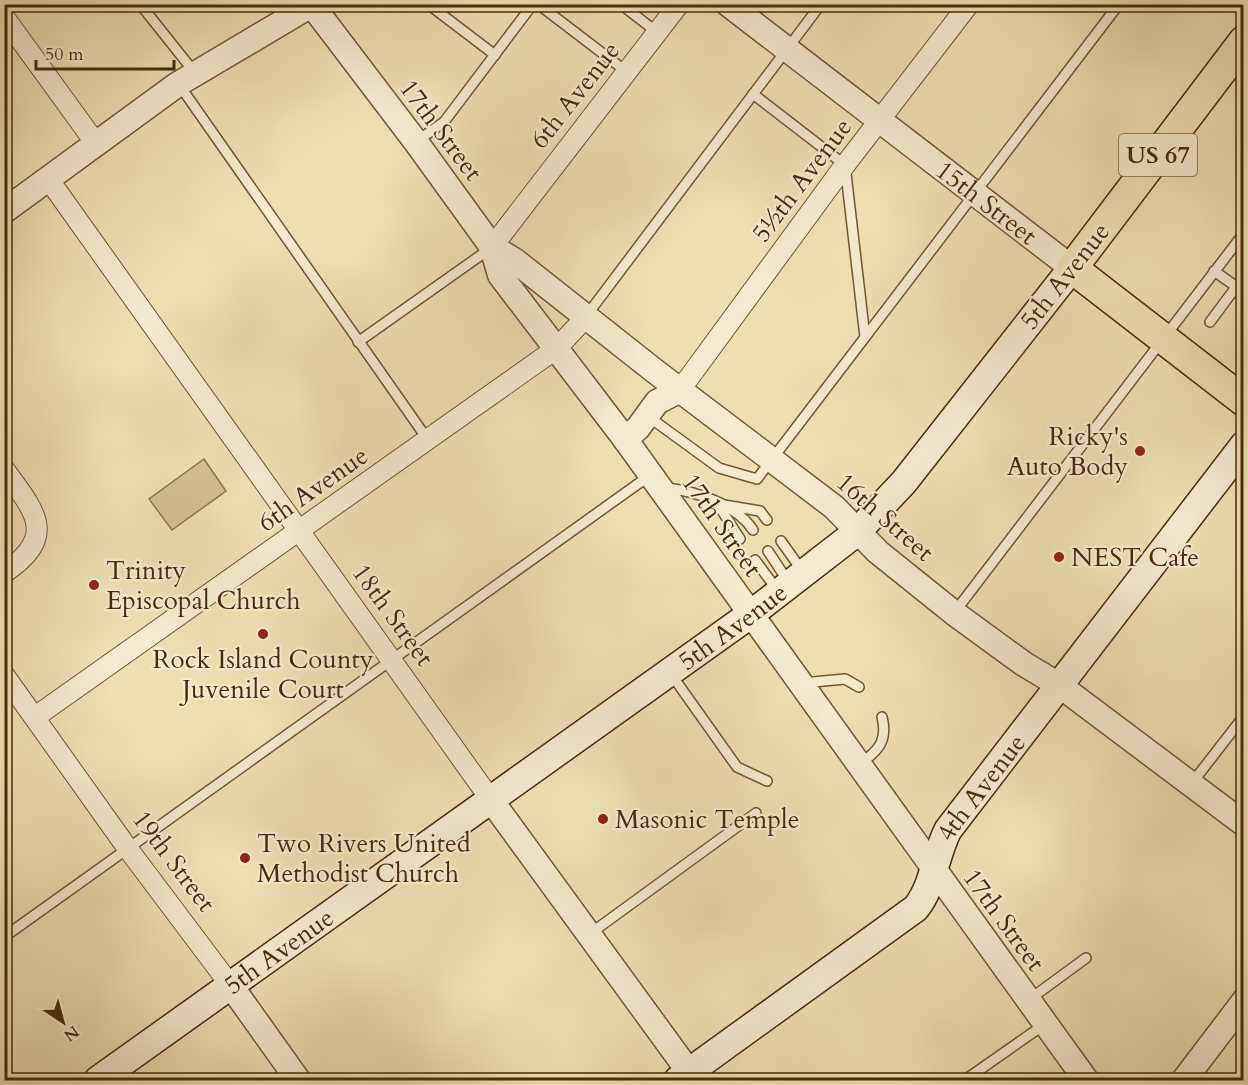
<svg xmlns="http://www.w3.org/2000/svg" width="1248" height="1085" font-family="Cardo,serif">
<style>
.green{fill:#d2c097;stroke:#8c7652;stroke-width:1.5}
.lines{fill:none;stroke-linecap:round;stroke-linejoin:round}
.service-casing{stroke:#715837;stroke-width:12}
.minor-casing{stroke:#715837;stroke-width:22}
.tertiary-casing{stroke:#715837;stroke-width:27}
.secondary-casing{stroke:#472b0e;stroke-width:30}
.primary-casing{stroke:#472b0e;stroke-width:33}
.service{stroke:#f4eace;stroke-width:9}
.minor{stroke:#f4eace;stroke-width:20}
.tertiary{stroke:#f4eace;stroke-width:24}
.secondary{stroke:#f4eace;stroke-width:27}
.primary{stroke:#eedfb3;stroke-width:30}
.poi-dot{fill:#8f2418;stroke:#f4eace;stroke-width:2}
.labels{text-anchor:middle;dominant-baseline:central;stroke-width:4.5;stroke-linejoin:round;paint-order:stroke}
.shield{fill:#f4eace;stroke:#7b6448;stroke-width:1.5}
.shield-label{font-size:24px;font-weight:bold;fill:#472b0e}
.street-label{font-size:26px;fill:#472b0e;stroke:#f4eace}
.poi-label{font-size:26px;fill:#472b0e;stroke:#f4eace;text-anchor:start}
</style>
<rect width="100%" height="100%" fill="#eedfb3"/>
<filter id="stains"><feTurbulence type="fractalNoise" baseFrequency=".00333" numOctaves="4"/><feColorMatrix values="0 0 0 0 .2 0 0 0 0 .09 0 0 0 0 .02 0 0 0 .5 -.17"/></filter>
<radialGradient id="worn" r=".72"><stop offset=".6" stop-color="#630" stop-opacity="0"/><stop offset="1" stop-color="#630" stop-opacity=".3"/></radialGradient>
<polygon class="green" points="204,459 226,491 172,530 149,499"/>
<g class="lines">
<defs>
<g id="service">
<polyline points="140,4 195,73"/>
<polyline points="428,4 495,55"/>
<polyline points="538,4 627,72"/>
<polyline points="627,9 658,33"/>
<polyline points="180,86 428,440"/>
<polyline points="753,94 845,165 865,337"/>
<polyline points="417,141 444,122 533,4"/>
<polyline points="1214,271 1244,292"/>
<polyline points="587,315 821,4"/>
<polyline points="1210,322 1236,287"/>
<polyline points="358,342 491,248"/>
<polyline points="649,417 719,468 757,479 1119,4"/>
<path d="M666,488c29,3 70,16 87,42"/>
<polyline points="724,505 760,511 767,520"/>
<polyline points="719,506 740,539"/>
<polyline points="781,541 803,572"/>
<polyline points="768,551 789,583"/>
<polyline points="755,560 778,591"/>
<polyline points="954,613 1244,233"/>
<polyline points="671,674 737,767 767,781"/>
<polyline points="802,683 845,679 859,687"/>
<path d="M860,764c18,-13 28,-23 22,-47"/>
<polyline points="1192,783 1244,716"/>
<polyline points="591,933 756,813"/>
<polyline points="4,937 649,476"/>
<polyline points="1030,999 1086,958"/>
<polyline points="965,1080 1045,1024"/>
</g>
<g id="minor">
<polyline points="4,17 97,145"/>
<polyline points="49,180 491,800"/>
<polyline points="492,247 679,4"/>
<polyline points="680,390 845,165 969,4"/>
<path d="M4,469c32,44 54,67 0,104"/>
<polyline points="4,675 128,849 231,986"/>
<polyline points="35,717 557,348 586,317"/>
</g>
<g id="tertiary">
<polyline points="311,4 416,142 492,247 500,275 625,439 1086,1080"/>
<path id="s1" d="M728,4l344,264"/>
<polyline points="4,211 178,84 313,4"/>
<polyline points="492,247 514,260 656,372 834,507 878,552 954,613 1024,664 1059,685 1244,824"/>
<polyline points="625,439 638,428 657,402 680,390"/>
<polyline points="491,800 695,1080"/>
<polyline points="231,986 298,1080"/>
<polyline points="1184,1080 1244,1001"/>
</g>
<g id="secondary">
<path id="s2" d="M98,1080l653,-466 106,-82 47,-50 168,-214"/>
<path id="s3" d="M678,1080l238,-172c18,-23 19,-53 32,-78l296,-385"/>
</g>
<polyline id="primary" points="1244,41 1072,268 1244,401"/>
</defs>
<use href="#service" class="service-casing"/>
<use href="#minor" class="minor-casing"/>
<use href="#tertiary" class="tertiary-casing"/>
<use href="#secondary" class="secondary-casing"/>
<use href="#primary" class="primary-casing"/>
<use href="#service" class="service"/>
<use href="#minor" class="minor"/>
<use href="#tertiary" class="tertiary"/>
<use href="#secondary" class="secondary"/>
<use href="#primary" class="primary"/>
</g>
<g class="poi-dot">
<circle cx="1140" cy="451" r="6"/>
<circle cx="1059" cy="557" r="6"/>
<circle cx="94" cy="585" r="6"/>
<circle cx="263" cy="634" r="6"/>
<circle cx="603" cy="819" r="6"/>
<circle cx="245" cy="858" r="6"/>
</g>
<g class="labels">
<rect class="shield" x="1119" y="134" width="78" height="42" rx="4.5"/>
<g class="shield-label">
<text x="1158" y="155">US 67</text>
</g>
<g class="street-label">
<text transform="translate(575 95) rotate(-52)">6th Avenue</text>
<text transform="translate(441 130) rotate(53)">17th Street</text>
<text transform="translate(802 180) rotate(-53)">5½th Avenue</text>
<text stroke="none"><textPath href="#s1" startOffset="326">15th Street</textPath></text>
<text transform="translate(1065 276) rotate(-52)">5th Avenue</text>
<text transform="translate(313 489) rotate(-35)">6th Avenue</text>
<text transform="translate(885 517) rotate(41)">16th Street</text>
<text transform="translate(722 525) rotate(55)">17th Street</text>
<text transform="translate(393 615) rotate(54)">18th Street</text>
<text stroke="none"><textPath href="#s2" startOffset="780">5th Avenue</textPath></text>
<text stroke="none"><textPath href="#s3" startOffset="432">4th Avenue</textPath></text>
<text transform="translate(174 861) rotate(53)">19th Street</text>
<text transform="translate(1004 920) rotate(54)">17th Street</text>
<text stroke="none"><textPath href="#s2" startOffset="222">5th Avenue</textPath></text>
</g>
<g class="poi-label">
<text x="1128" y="436" text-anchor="end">Ricky's<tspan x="1128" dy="30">Auto Body</tspan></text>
<text x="1071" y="557">NEST Cafe</text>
<text x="106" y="570">Trinity<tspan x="106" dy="30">Episcopal Church</tspan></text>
<text x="263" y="659" text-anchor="middle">Rock Island County<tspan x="263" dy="30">Juvenile Court</tspan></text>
<text x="615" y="819">Masonic Temple</text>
<text x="257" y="843">Two Rivers United<tspan x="257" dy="30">Methodist Church</tspan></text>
</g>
</g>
<rect width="1248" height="1085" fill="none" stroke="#eedfb3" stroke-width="24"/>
<rect x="6" y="6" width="1236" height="1073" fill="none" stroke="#472b0e" stroke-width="3"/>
<rect x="12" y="12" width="1224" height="1061" fill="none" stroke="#472b0e" stroke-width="1.5"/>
<g transform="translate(63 1022) rotate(144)" stroke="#f4eace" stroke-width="4.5" paint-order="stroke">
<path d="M0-4.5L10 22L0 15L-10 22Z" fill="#472b0e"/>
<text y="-9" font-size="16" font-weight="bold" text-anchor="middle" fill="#472b0e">N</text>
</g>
<path d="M36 60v9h138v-9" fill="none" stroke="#472b0e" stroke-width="3"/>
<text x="45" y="60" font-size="18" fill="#472b0e" stroke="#f4eace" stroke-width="4.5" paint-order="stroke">50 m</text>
<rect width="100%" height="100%" filter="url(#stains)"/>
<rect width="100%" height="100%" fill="url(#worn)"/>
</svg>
